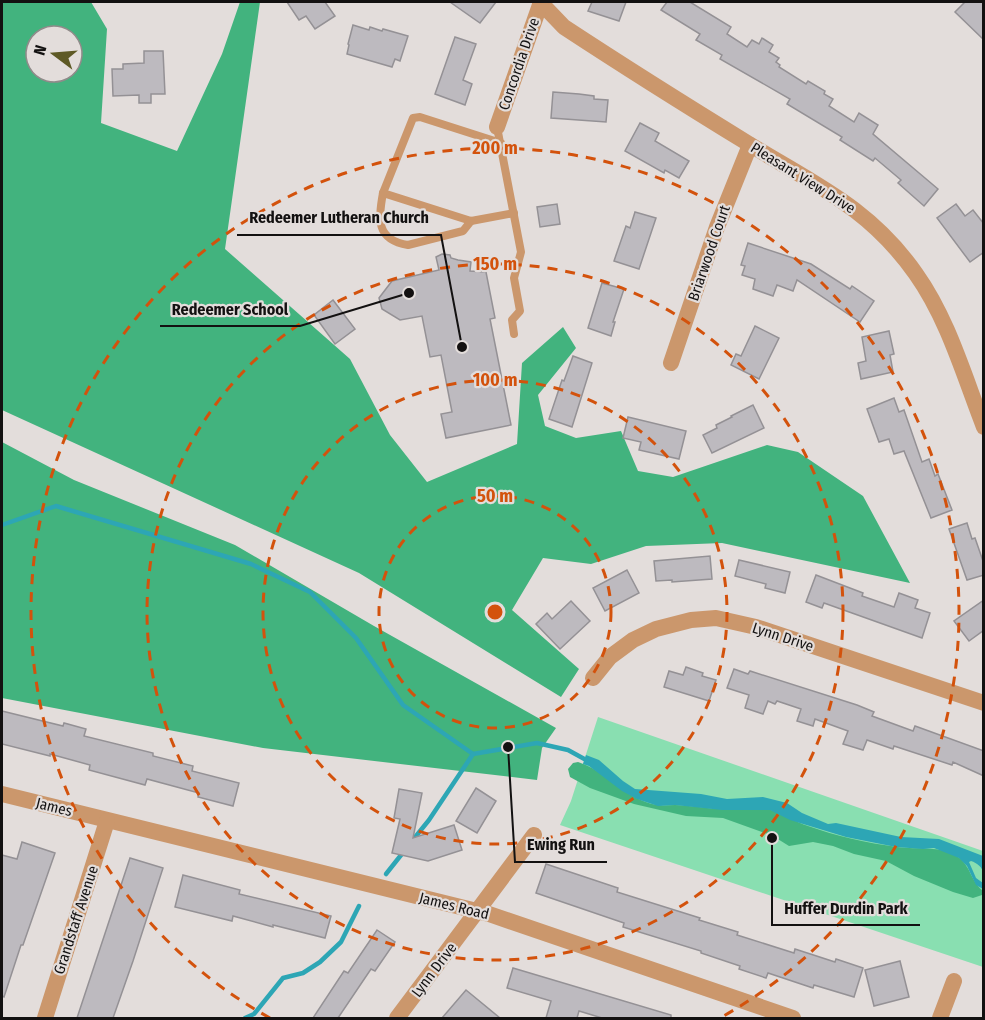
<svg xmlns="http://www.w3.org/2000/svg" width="985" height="1020" font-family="'Fira Sans Condensed',sans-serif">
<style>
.green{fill:#89dfb1}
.forest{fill:#42b37e;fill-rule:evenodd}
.water{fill:#2da6b5}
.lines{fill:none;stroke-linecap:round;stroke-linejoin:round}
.stream{stroke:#2da6b5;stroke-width:4.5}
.building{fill:#bdbabf;stroke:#949195;stroke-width:1.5}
.lane{stroke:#cb976c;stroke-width:8}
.street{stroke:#cb976c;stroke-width:16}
.ring{fill:none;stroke:#d3520c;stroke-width:3;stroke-dasharray:10 8}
.labels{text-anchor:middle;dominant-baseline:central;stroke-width:4.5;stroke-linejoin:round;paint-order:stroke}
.street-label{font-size:15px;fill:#131111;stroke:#e3dddb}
.centre{fill:#d3520c;stroke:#e3dddb;stroke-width:3}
.ring-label{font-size:18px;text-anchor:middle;font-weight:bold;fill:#d3520c;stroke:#e3dddb;stroke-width:4.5;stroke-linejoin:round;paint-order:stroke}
.leader{fill:none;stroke:#131111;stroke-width:2}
.callout-dot{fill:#131111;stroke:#e3dddb;stroke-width:2}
.callout-label{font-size:16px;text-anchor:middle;font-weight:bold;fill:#131111;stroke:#e3dddb;stroke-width:4.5;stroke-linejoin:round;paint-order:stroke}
</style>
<rect width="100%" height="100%" fill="#e3dddb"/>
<polygon class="green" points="598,717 983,851 983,967 560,825 571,801"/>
<g class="forest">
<path d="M2,2h89l16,27 -6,94 76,28 45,-97 18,-52h20l-35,247 125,110 40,76 37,47 90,-38 5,-81 41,-36 13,21 -38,47 7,31 31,12 45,-7 17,40 35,6 94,-32 31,7 65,44 47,87 -188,-40 -76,3 -55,18 -48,-6 -31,52 67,59 -18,28 -202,-124 -357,-163zM36,36h36v36h-36z"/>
<polygon points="2,442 74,480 235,545 374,626 556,728 542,748 537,780 263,748 2,698"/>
<path d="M578,762c29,9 45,37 79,43 6,1 12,0 18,0 22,1 42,5 64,5 9,0 22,-2 32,0 9,2 26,13 37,16 28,10 59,17 89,21 21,3 43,-2 61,10 12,8 13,24 24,33v5l-9,3 -20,-6 -39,-16 -28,-15 -32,-7 -21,-8 -20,-4 -24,4 -16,-10 -50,-18 -37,-2 -52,-12 -44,-16 -20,-11 -2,-8 5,-6z"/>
</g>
<path class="water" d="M586,755l13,5 24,21 12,8 66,5 26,5 36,-2 24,6 15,10 26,11 8,-1 65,14 38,2 44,17v18c0,-7 -6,-11 -12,-13l-2,1 7,16 7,5v6l-7,-4 -9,-19 -8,-8 -25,-10 -11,1 -27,-2 -50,-10 -56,-17 -20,-10h-48l-47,-5 -17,1 -21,-7 -15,-8 -33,-25 -6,-2z"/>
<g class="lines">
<g class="stream">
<polyline points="2,525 56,506 251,564 310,592 356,638 403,705 473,754 537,743 568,750 588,761"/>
<polyline points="412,841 429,820 473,754"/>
<polyline points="386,874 405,850"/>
<polyline points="245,1018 254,1014 283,978 303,973 320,962 341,942 359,906"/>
</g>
</g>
<g class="building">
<polygon points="287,2 325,2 335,16 315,29 306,16 299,20"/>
<polygon points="450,2 496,2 480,23"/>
<polygon points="592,2 626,2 619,21 588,11"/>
<polygon points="667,2 690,2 731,27 727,34 747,47 752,40 759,44 762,38 773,45 769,52 779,58 776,62 780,65 779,67 806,84 808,81 825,91 824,94 833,99 829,106 854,122 859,113 878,125 873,134 938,189 924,206 898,183 901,180 875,158 873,161 840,140 842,137 787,104 790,99 720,59 722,55 696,40 700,34 661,10"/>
<polygon points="965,2 984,2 984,40 955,12"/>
<polygon points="353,25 369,30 370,27 382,31 383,29 408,36 400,61 395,59 392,67 347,54 349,45 348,44"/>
<polygon points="455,37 476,44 463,80 472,84 465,105 435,94"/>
<polygon points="144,51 163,51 165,94 151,94 151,103 139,103 139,95 113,96 112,69 123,69 123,64 144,63"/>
<polygon points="553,92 579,94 594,96 594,99 608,100 606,122 551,118"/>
<polygon points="640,123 659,133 655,141 689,161 679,178 665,170 664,173 625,151"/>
<polygon points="557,204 560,224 540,227 537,207"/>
<polygon points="956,204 965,216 973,210 984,224 984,252 970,262 937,218"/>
<polygon points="635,212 656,218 639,269 614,261 626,226 630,228"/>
<polygon points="748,243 811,264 850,289 852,286 874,301 860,322 797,280 793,291 777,285 773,296 753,289 755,279 742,275 745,266 741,265"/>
<polygon points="442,254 450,255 451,258 458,260 471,262 470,271 486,272 495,318 490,319 493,334 511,425 446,438 441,414 452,412 441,355 430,357 422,316 400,320 382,309 379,298 392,281 439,270 436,257"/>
<polygon points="602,283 624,289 613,322 615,322 611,336 588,328"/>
<polygon points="333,300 355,329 335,344 314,315"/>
<polygon points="755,326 779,338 759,379 731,365 736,354 741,356"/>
<polygon points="889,331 894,354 890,355 893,372 861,379 858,363 866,361 862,337"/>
<polygon points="573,356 592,363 572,427 549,419 562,380 564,381"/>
<polygon points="894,398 899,412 904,410 922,462 929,459 935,476 938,474 952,510 931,518 904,451 894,454 889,439 879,442 867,409"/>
<polygon points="753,405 764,428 712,453 703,435 717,428 716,425 732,417 731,416"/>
<polygon points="628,417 686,431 679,459 639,450 641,442 623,438"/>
<polygon points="967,523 972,539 975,538 984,564 984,575 967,580 949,529"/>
<polygon points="710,556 712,579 672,582 672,580 656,581 654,561"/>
<polygon points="739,560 790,572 785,593 765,588 766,584 735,576"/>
<polygon points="627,570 639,593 605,611 593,588"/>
<polygon points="816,575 863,593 862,596 894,607 899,593 918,600 915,608 930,613 922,638 824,603 822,608 806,602"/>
<polygon points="984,600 984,630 969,641 954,621"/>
<polygon points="571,601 590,621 560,649 536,624 547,613 552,619"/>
<polygon points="686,667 703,673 702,676 716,680 709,701 664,687 669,671 683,675"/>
<polygon points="734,669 748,674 750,671 857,705 874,712 872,716 913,731 915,726 984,751 984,776 953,762 952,765 894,746 893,749 867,740 863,750 843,744 848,731 815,719 813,726 797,721 801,709 777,701 775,704 768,701 763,714 745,708 749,695 727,688"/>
<polygon points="2,711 63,726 64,723 86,729 84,736 153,753 153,756 193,766 192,771 239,783 233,806 198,797 199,793 147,779 145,785 89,770 90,765 50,754 50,756 2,744"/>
<polygon points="476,788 496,801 477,833 456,821"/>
<polygon points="399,789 422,793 413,838 454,825 462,850 428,861 392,853 400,819 394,818"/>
<polygon points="22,842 55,853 23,945 21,945 4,997 2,996 2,855 17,859"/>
<polygon points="130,858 163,868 133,961 113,1018 77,1018"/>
<polygon points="546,864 618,888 617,892 700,918 699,920 738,932 737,935 794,953 795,949 835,962 836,959 863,968 854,997 814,985 813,988 768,973 766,978 739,969 740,966 701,953 701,951 623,927 624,923 536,893"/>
<polygon points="183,875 240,890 239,894 331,916 325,938 273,925 273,927 233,916 232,921 175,907"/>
<polygon points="377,930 395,942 375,971 371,969 338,1018 313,1018 344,971 348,973"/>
<polygon points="900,961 909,997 874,1006 865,970"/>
<polygon points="513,968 671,1015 671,1018 602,1018 579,1011 577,1018 546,1018 551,1001 507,988"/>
<polygon points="466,990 500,1018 442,1018"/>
</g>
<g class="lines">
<g class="lane">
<polyline points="497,127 521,252 514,278 520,311 512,320 514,334"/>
<polyline points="501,143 420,117 413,118 383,193 471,221 514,213"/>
<path d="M383,193c-5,26 -7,47 25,52l55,-14 8,-10"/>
</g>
<g class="street">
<path d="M540,2l24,25c61,40 123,79 185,117 65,40 121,64 167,130 32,45 48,102 68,153"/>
<polyline points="497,127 541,2"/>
<polyline points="671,363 717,227 750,145"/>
<polyline points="593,678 610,657 633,640 656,629 691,620 716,618 756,627 984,703"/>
<polyline points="2,794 489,914 793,1018"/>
<polyline points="45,1018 107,821"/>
<polyline points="397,1018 534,835"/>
<polyline points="940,1018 954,981"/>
</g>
</g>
<g class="ring">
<circle cx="495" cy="612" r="116"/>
<circle cx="495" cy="612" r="232"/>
<circle cx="495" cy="612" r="348"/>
<path d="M270 1018A464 464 0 1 1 720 1018"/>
</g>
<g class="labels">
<g class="street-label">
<text transform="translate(519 64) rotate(-71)">Concordia Drive</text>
<text transform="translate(803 178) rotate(32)">Pleasant View Drive</text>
<text transform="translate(709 253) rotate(-71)">Briarwood Court</text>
<text transform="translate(783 637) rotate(18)">Lynn Drive</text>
<text transform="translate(54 807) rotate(14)">James</text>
<text transform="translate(454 906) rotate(14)">James Road</text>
<text transform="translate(76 920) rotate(-72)">Grandstaff Avenue</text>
<text transform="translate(434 970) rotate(-53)">Lynn Drive</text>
</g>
</g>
<circle cx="495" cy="612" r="9" class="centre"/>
<g class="ring-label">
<text x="495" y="154">200 m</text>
<text x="495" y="270">150 m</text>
<text x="495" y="386">100 m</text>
<text x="495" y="502">50 m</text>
</g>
<path class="leader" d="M462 347L441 235H237M409 293L300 326H160M508 747L515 862H607M772 838L772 925H920"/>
<g class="callout-dot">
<circle cx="462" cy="347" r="6"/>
<circle cx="409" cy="293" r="6"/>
<circle cx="508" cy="747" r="6"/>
<circle cx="772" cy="838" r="6"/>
</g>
<g class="callout-label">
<text x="339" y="223">Redeemer Lutheran Church</text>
<text x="230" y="315">Redeemer School</text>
<text x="561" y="850">Ewing Run</text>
<text x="846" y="914">Huffer Durdin Park</text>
</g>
<rect width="985" height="1020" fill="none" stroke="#131111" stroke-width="6"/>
<g transform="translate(54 54) rotate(286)"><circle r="28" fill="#e3dddb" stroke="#908b8a" stroke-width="1.5"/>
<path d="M0-4.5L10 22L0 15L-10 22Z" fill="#5e5925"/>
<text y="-9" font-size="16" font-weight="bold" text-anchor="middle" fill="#131111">N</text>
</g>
</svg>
